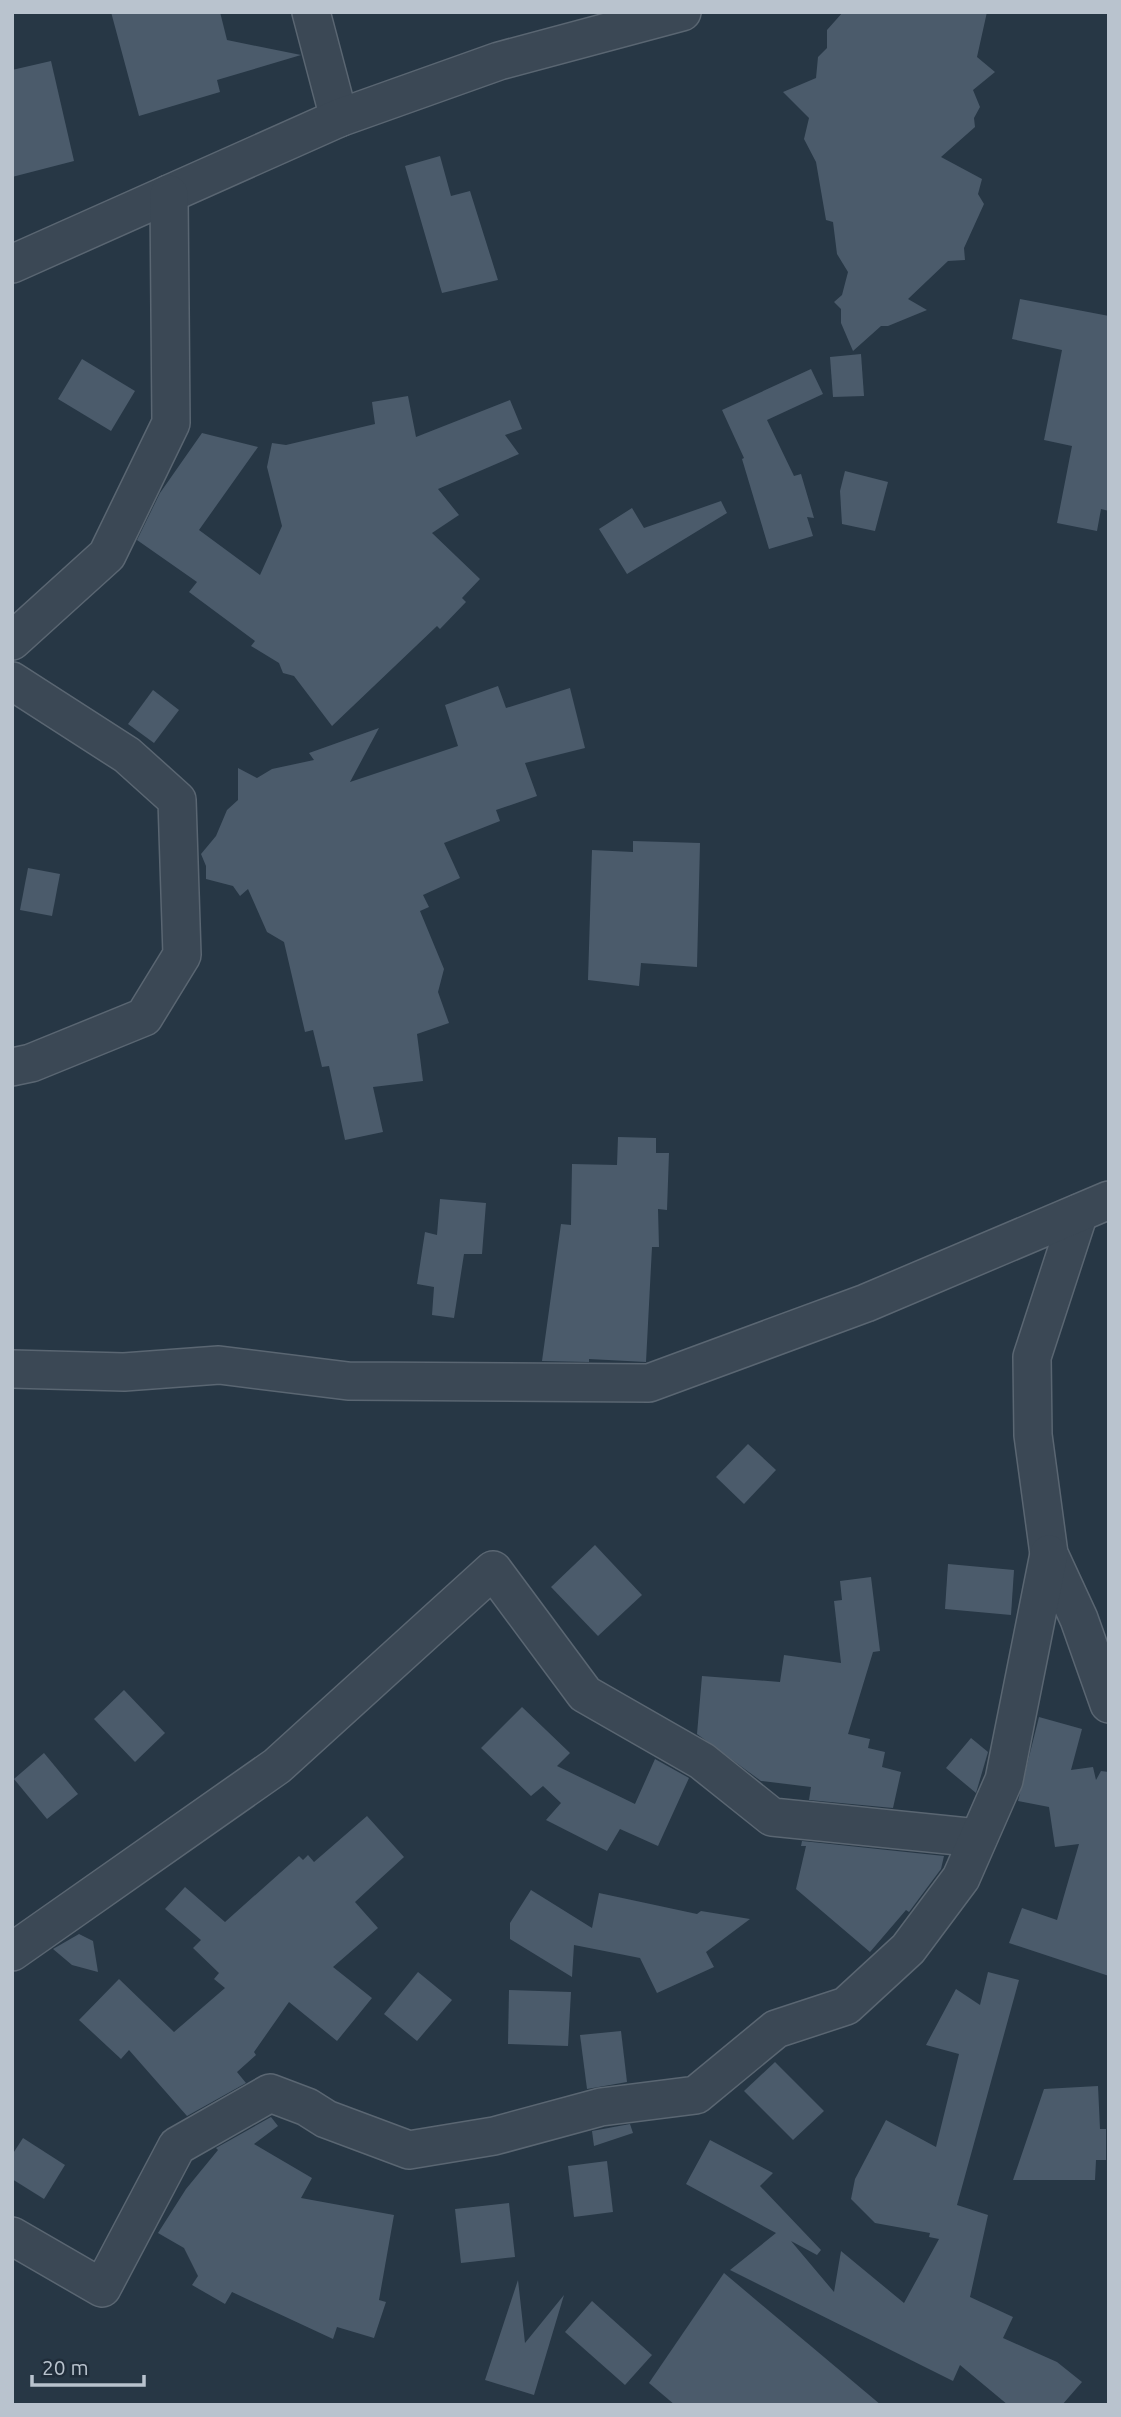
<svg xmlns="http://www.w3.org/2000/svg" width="1121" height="2417" font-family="Ubuntu,sans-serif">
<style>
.building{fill:#4b5b6b}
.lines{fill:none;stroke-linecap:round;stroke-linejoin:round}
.minor-casing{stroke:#5a6672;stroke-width:40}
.minor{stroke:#3b4855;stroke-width:37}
</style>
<rect width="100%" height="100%" fill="#273745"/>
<g class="building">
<polygon points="111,12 220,12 227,40 301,55 217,80 220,92 139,116"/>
<polygon points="843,12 987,12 977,57 995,72 973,90 980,107 974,118 975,127 941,157 982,179 978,194 984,204 964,248 965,260 948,261 908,299 927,310 888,326 881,326 853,351 841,323 841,309 834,302 842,295 848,272 837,254 833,222 826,220 816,162 804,139 809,118 783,92 816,78 818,57 827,48 827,30"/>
<polygon points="51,61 74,161 12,177 12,70"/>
<polygon points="440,156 451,196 470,191 498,280 442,293 405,166"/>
<polygon points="1020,299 1109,316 1109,511 1101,509 1097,531 1057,523 1072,446 1044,440 1062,350 1012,339"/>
<polygon points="861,354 864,396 833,397 830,357"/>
<polygon points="82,359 135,391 111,431 58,399"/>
<polygon points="811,369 823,394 767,420 794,476 801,474 814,518 807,517 813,536 769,549 742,459 744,458 722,410"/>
<polygon points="408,396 416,437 510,400 522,429 505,435 519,454 438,489 459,515 432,533 480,579 462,598 466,602 440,629 437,626 332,726 294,676 283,673 279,663 251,646 255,641 189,592 197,582 137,540 160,493 202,433 258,447 199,530 260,575 282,526 267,467 272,443 286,445 375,424 372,402"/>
<polygon points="845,471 888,482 875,531 842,524 840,491"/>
<polygon points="721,501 727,513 627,574 599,529 632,508 644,528"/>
<polygon points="498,686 506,708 570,688 585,748 525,763 537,796 496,810 500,821 444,843 460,878 423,895 429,907 420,911 444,969 438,992 449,1023 417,1034 423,1081 373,1087 383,1132 345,1140 329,1066 322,1067 313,1030 305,1032 284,942 267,932 248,889 240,896 233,886 206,879 206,866 201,854 216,836 227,810 238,800 238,768 257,778 272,769 314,760 309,753 379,728 350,782 458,746 445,705"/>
<polygon points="153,690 179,710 154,743 128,724"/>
<polygon points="633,841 700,843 697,967 641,963 639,986 588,980 592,850 633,852"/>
<polygon points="28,868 60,874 52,916 20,910"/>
<polygon points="618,1137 656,1138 656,1153 669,1153 667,1210 658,1209 659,1247 652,1247 646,1362 589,1359 589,1362 542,1361 561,1224 571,1225 572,1164 617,1165"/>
<polygon points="440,1199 486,1203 482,1254 464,1254 454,1318 432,1315 434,1287 417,1284 425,1232 437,1235"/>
<polygon points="748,1444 776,1470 744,1504 716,1477"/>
<polygon points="595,1545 642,1595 598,1636 551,1587"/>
<polygon points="948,1564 1014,1570 1011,1615 945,1609"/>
<polygon points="871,1577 880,1651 873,1652 848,1734 870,1739 868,1748 885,1752 882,1767 901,1772 893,1808 809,1800 811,1787 761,1781 697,1734 702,1676 780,1682 784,1655 841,1663 834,1601 842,1600 840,1581"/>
<polygon points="124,1690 165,1733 135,1762 94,1719"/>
<polygon points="522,1707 570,1753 557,1766 635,1804 655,1759 689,1778 658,1846 620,1829 607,1851 546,1820 561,1803 543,1786 531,1796 481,1748"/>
<polygon points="1039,1717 1082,1729 1071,1770 1093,1767 1096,1780 1101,1771 1109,1772 1109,1976 1009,1943 1022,1908 1057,1920 1079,1844 1055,1847 1049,1807 1018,1801"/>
<polygon points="971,1738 988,1752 976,1793 946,1768"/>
<polygon points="44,1753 78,1794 47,1819 14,1779"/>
<polygon points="367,1816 404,1857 355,1902 378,1928 333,1967 372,1998 337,2041 289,2002 254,2052 256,2055 237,2072 246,2083 187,2116 129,2050 121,2059 79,2020 119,1979 174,2032 225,1988 214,1979 219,1973 193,1948 201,1940 165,1909 185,1887 225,1922 299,1856 303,1860 308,1855 314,1862"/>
<polygon points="802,1841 944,1856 941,1869 909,1912 906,1910 870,1952 796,1889 806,1846 801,1846"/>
<polygon points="531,1890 592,1928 599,1893 697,1914 701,1911 750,1919 706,1952 714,1967 657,1993 640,1958 574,1945 572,1977 510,1939 510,1923"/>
<polygon points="79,1934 93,1941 98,1972 72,1965 53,1949"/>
<polygon points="418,1972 452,2000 417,2041 384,2014"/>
<polygon points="988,1972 1019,1980 957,2205 988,2215 970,2297 1013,2317 1003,2338 1057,2362 1082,2382 1062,2405 1008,2405 960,2365 953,2381 730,2270 776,2233 686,2184 710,2140 773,2173 760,2186 821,2250 817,2255 791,2241 834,2292 841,2251 904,2303 939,2239 929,2237 930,2233 875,2223 851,2199 855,2179 886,2120 936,2147 959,2054 926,2045 956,1989 980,2005"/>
<polygon points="509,1990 571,1992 568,2046 508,2044"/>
<polygon points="621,2031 627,2082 587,2089 580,2035"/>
<polygon points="775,2062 824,2111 793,2140 744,2091"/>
<polygon points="1098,2086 1100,2129 1106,2129 1106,2160 1096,2160 1095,2180 1013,2180 1044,2089"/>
<polygon points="271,2117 278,2126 254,2144 312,2178 301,2198 394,2215 379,2300 386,2302 374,2338 337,2327 333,2339 232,2292 225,2304 192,2285 198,2276 184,2248 158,2233 186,2189 218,2150 216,2148"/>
<polygon points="630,2124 633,2133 594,2146 592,2131"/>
<polygon points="23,2138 65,2165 44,2199 12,2179 12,2155"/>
<polygon points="607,2161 613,2212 574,2217 568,2166"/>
<polygon points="509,2203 515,2257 461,2263 455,2209"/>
<polygon points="724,2273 881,2405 675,2405 649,2383"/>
<polygon points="518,2280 525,2343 564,2295 534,2395 485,2380"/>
<polygon points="592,2301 652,2355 625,2385 565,2332"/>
</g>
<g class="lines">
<defs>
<g id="minor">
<polyline points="311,12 339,118"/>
<polyline points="12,264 339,118 499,61 682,12"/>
<polyline points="12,641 107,555 171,423 169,194"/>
<polyline points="12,681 127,755 177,800 182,955 144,1017 31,1063 12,1067"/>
<polyline points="1079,1213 1032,1357 1033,1435 1049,1554 1079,1619 1109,1704"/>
<polyline points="12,1369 124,1372 219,1365 348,1381 649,1383 866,1303 1109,1200"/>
<polyline points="12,1952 277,1766 493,1570 585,1694 702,1761 772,1817 978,1838"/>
<polyline points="12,2236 102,2288 177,2146 270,2093 307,2107 326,2119 409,2150 494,2136 601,2107 696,2095 776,2029 846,2006 908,1949 961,1878 1004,1780 1049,1554"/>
</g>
</defs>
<use href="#minor" class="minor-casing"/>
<use href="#minor" class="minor"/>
</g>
<rect width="1121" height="2417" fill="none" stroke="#b9c3ce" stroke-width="28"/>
<path d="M32 2375v10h112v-10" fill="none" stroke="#b9c3ce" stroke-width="3.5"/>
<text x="42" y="2375" font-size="21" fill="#b9c3ce" stroke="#202d3a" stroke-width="5" paint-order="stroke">20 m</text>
</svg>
